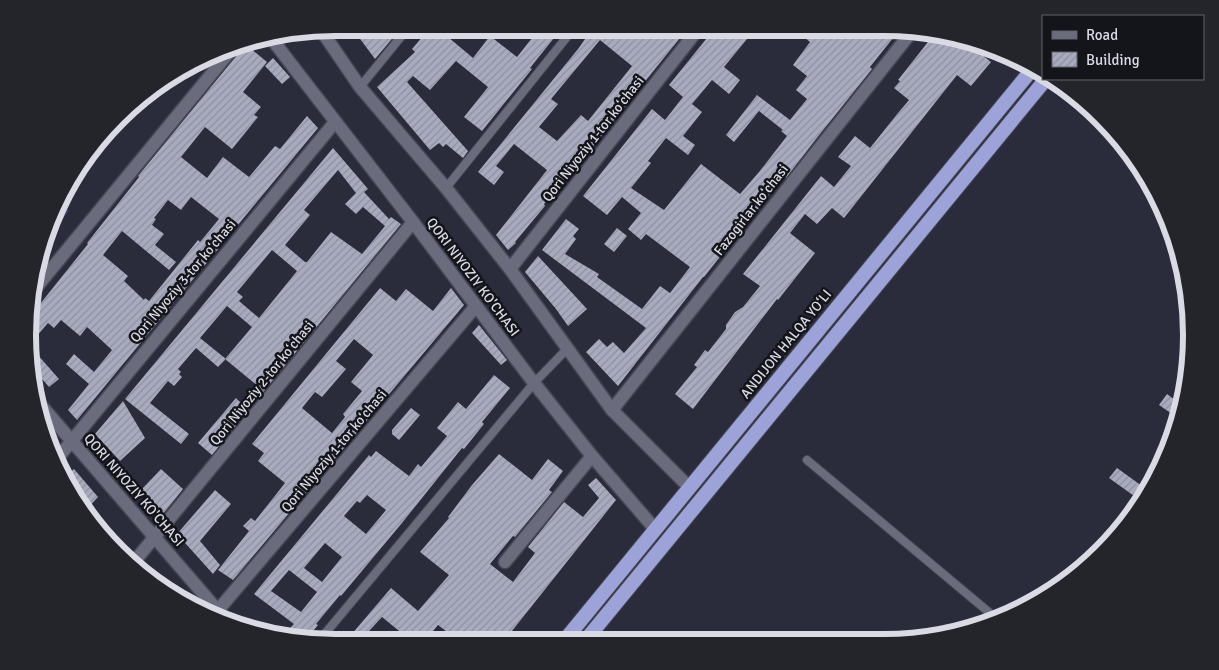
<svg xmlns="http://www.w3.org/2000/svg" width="1219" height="670" font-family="Signika,sans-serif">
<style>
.garden{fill:#3e407a}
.building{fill:url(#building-hatch);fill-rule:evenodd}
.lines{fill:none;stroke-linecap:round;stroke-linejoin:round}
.service-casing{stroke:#464754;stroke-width:10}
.minor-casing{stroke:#464754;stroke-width:15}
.trunk-casing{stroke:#464754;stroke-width:16}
.service{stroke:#6a6c7e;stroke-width:8}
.minor{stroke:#6a6c7e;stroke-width:12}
.trunk{stroke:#9da3d8;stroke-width:14}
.labels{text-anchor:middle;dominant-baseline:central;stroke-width:5;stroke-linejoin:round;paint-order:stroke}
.street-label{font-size:14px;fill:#d9dae4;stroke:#14141b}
.rim{fill:none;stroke:#d9dae4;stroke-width:6}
</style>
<defs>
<pattern id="building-hatch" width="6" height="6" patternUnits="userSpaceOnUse" patternTransform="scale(1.25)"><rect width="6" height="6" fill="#a8abbe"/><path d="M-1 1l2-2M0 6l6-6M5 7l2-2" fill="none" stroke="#8e90a0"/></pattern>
</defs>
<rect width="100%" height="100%" fill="#2a2b3b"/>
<polygon class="garden" points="61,204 69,211 46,238"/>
<g class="building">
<polygon points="352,28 401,28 375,59"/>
<polygon points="430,28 455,28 448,37 473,58 490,36 517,57 540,28 562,28 530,68 532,69 482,131 464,117 488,87 456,61 430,90 413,76 407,82 468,151 463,158 446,144 443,147 439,143 430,150 377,87 415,52 412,49"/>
<path d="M585,28h63l9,7 6,-7h25l-107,133 -1,-1 -36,44 1,2 -30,36 1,1 -8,7 -12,-15 51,-65 -33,-26 -18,22 8,6 -10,13 -16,-13 100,-123 12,-17zM600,40l32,26 -44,55 -7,-6 -24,26 -18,-14 19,-23 -7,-5z"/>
<polygon points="715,28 756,28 724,67 740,80 729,94 712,80 692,104 702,112 683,136 695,145 688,155 666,138 648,161 651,163 631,188 664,210 701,164 740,194 759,172 787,136 781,131 783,130 759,111 734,142 726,135 757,95 790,120 807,99 796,90 807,76 793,65 810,42 804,37 811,28 901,28 870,67 872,69 816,139 786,178 784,176 704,277 703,277 618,386 586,352 599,339 607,347 613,342 624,353 646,328 542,250 566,219 579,229 573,236 576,239 565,254 599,274 597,277 642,309 660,286 670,293 690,267 646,234 641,240 628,229 641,213 622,197 607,215 583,196 652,109 665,120 683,97 669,85"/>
<polygon points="935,33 964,38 979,44 975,49 991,62 971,86 957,75 844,218 832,208 817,224 805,214 790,233 815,253 778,300 777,299 693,409 675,394 697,367 694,365 705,350 708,352 726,329 726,325 735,312 743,307 760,286 743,274 821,176 834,187 851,166 838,157 855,136 870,148 898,113 909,100 894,88 900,81 898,80"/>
<path d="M244,43l23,19 -24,30 18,15 -7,8 4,2 -26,32 -27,-22 -24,30 26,21 16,-21 26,20 26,-31 5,3 27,-33 11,12 -241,292 -9,-10 21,-26 -23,-20 8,-10 20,18 18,-22 -25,-23 -7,9 -19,-16 -7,8 -6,-5 -19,22 30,34 -10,8 -19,-22 -2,-10 4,-41 56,-70 -1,-1 52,-66 -1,-1 104,-127zM191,197l28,22 -19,23 -2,-2 -49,61 -4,-3 -1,2 -20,-19 4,-5 -25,-21 19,-24 47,39 7,-8 -21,-17 9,-11 -12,-9 4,-6 -2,-1 14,-18 13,10z"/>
<polygon points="273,58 290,77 282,84 265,66"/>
<path d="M333,148l35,41 -4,3 25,27 2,-2 10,7 -137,167 -39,-32 27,-32 -25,-21 -27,32 26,21 -8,8 -22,-19 -18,21 3,3 -2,2 3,3 -8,9 -6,-5 -18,22 39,31 -8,10 -56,-45zM338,170l18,23 -11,11 11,10 7,-7 22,19 -23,28 -31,-22 -24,30h-2l-20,-17 25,-30 -6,-5zM272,250l25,21 -38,47 -20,-17 4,-4 -6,-5z"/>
<polygon points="617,228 627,236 614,252 604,244"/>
<polygon points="538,256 587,309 568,326 556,309 525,272"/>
<path d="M380,288l16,13 10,-12 27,22 18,-23 13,17 -231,275 -15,-10 31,-39 -6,-5 8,-8 4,3 30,-38 -27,-22 6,-8 -12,-9zM354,339l19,16 -22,27 11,9 -19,23 2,3 -13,16 -30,-25 13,-16 7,5 24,-28 -10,-8z"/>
<polygon points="479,325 507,360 501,365 472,333"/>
<path d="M494,375l16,13 -28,34 2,2 -20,25 -2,-1 -60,75 -61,73 -1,-1 -24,29 2,1 -12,15 -24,-4 12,-12 -40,-30 115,-139 2,2 5,-6 33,25 9,-12 3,3 26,-31 -10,-8 21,-26 8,7zM367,495l19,15 -20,24 -22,-18 13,-15 3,2zM325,543l17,14 -20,25 -18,-14zM289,570l28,22 -16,20 -30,-21z"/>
<polygon points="256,385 264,391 212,455 198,443 236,398 241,403"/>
<polygon points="1167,394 1179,403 1175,416 1159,405"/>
<polygon points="123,401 145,438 120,461 95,434"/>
<polygon points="411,408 420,415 399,440 392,434 392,430"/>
<polygon points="499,454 532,480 548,459 563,471 549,490 552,492 515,537 513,536 490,564 513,582 535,553 528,547 564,502 583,517 599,498 588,485 596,478 616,500 504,641 459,641 438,625 424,642 398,642 404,635 382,617 359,642 345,642 391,588 418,611 449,575 420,552 449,518 448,517 472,485"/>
<polygon points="1117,468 1149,491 1141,501 1109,478"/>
<polygon points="74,469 98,497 86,510 66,476"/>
<polygon points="161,469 183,489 163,514 141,490"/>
<polygon points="215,490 231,504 200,541 220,565 213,574 177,534"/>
</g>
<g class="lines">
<defs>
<g id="service">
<polyline points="360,87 408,28"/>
<polyline points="446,188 574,28"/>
<polyline points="807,460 997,619"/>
<polyline points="318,642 534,383 567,349"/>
</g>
<g id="minor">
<polyline points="321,30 360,87 446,188 510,269 612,410 689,487"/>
<polyline points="271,38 413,222 534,383 592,456 655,529"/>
<polyline points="510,269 699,28"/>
<polyline points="35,289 236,44"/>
<polyline points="39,403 225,619"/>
<polyline points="612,410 913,30"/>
<polyline points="56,460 335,122"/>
<polyline points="134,562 413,222"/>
<polyline points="505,562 592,456"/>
<polyline points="214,615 476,306"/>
</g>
<g id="trunk">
<polyline points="564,641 1034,67"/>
<polyline points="585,641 1046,79"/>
</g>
</defs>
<use href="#service" class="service-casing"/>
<use href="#minor" class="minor-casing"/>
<use href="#trunk" class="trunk-casing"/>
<use href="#service" class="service"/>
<use href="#minor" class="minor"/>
<use href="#trunk" class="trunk"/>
</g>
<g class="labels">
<g class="street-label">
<text transform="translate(593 139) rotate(-52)">Qori Niyoziy 1-tor koʻchasi</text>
<text transform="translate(751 210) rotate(-52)">Fazogirlar koʻchasi</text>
<text transform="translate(473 277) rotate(53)">QORI NIYOZIY KO'CHASI</text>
<text transform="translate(183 281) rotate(-50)">Qori Niyoziy 3-tor koʻchasi</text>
<text transform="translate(786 344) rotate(-51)">ANDIJON HALQA YO‘LI</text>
<text transform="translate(262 383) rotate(-51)">Qori Niyoziy 2-tor koʻchasi</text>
<text transform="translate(334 451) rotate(-50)">Qori Niyoziy 1-tor koʻchasi</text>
<text transform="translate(134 490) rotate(49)">QORI NIYOZIY KO'CHASI</text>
</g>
</g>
<path d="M0 0H1219V670H0ZM335 36H884A299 299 0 0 1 1183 335V335A299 299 0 0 1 884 634H335A299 299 0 0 1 36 335V335A299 299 0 0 1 335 36Z" fill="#24242b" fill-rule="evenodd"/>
<path class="rim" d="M335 36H884A299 299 0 0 1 1183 335V335A299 299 0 0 1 884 634H335A299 299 0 0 1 36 335V335A299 299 0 0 1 335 36Z"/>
<rect x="1042" y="15" width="162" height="65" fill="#14141b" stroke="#63636b"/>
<rect x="1052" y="31" width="25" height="8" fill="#6a6c7e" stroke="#63636b"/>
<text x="1086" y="40" font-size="15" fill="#d9dae4">Road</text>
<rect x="1052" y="52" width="25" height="15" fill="url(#building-hatch)" stroke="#63636b"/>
<text x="1086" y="65" font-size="15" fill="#d9dae4">Building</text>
</svg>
